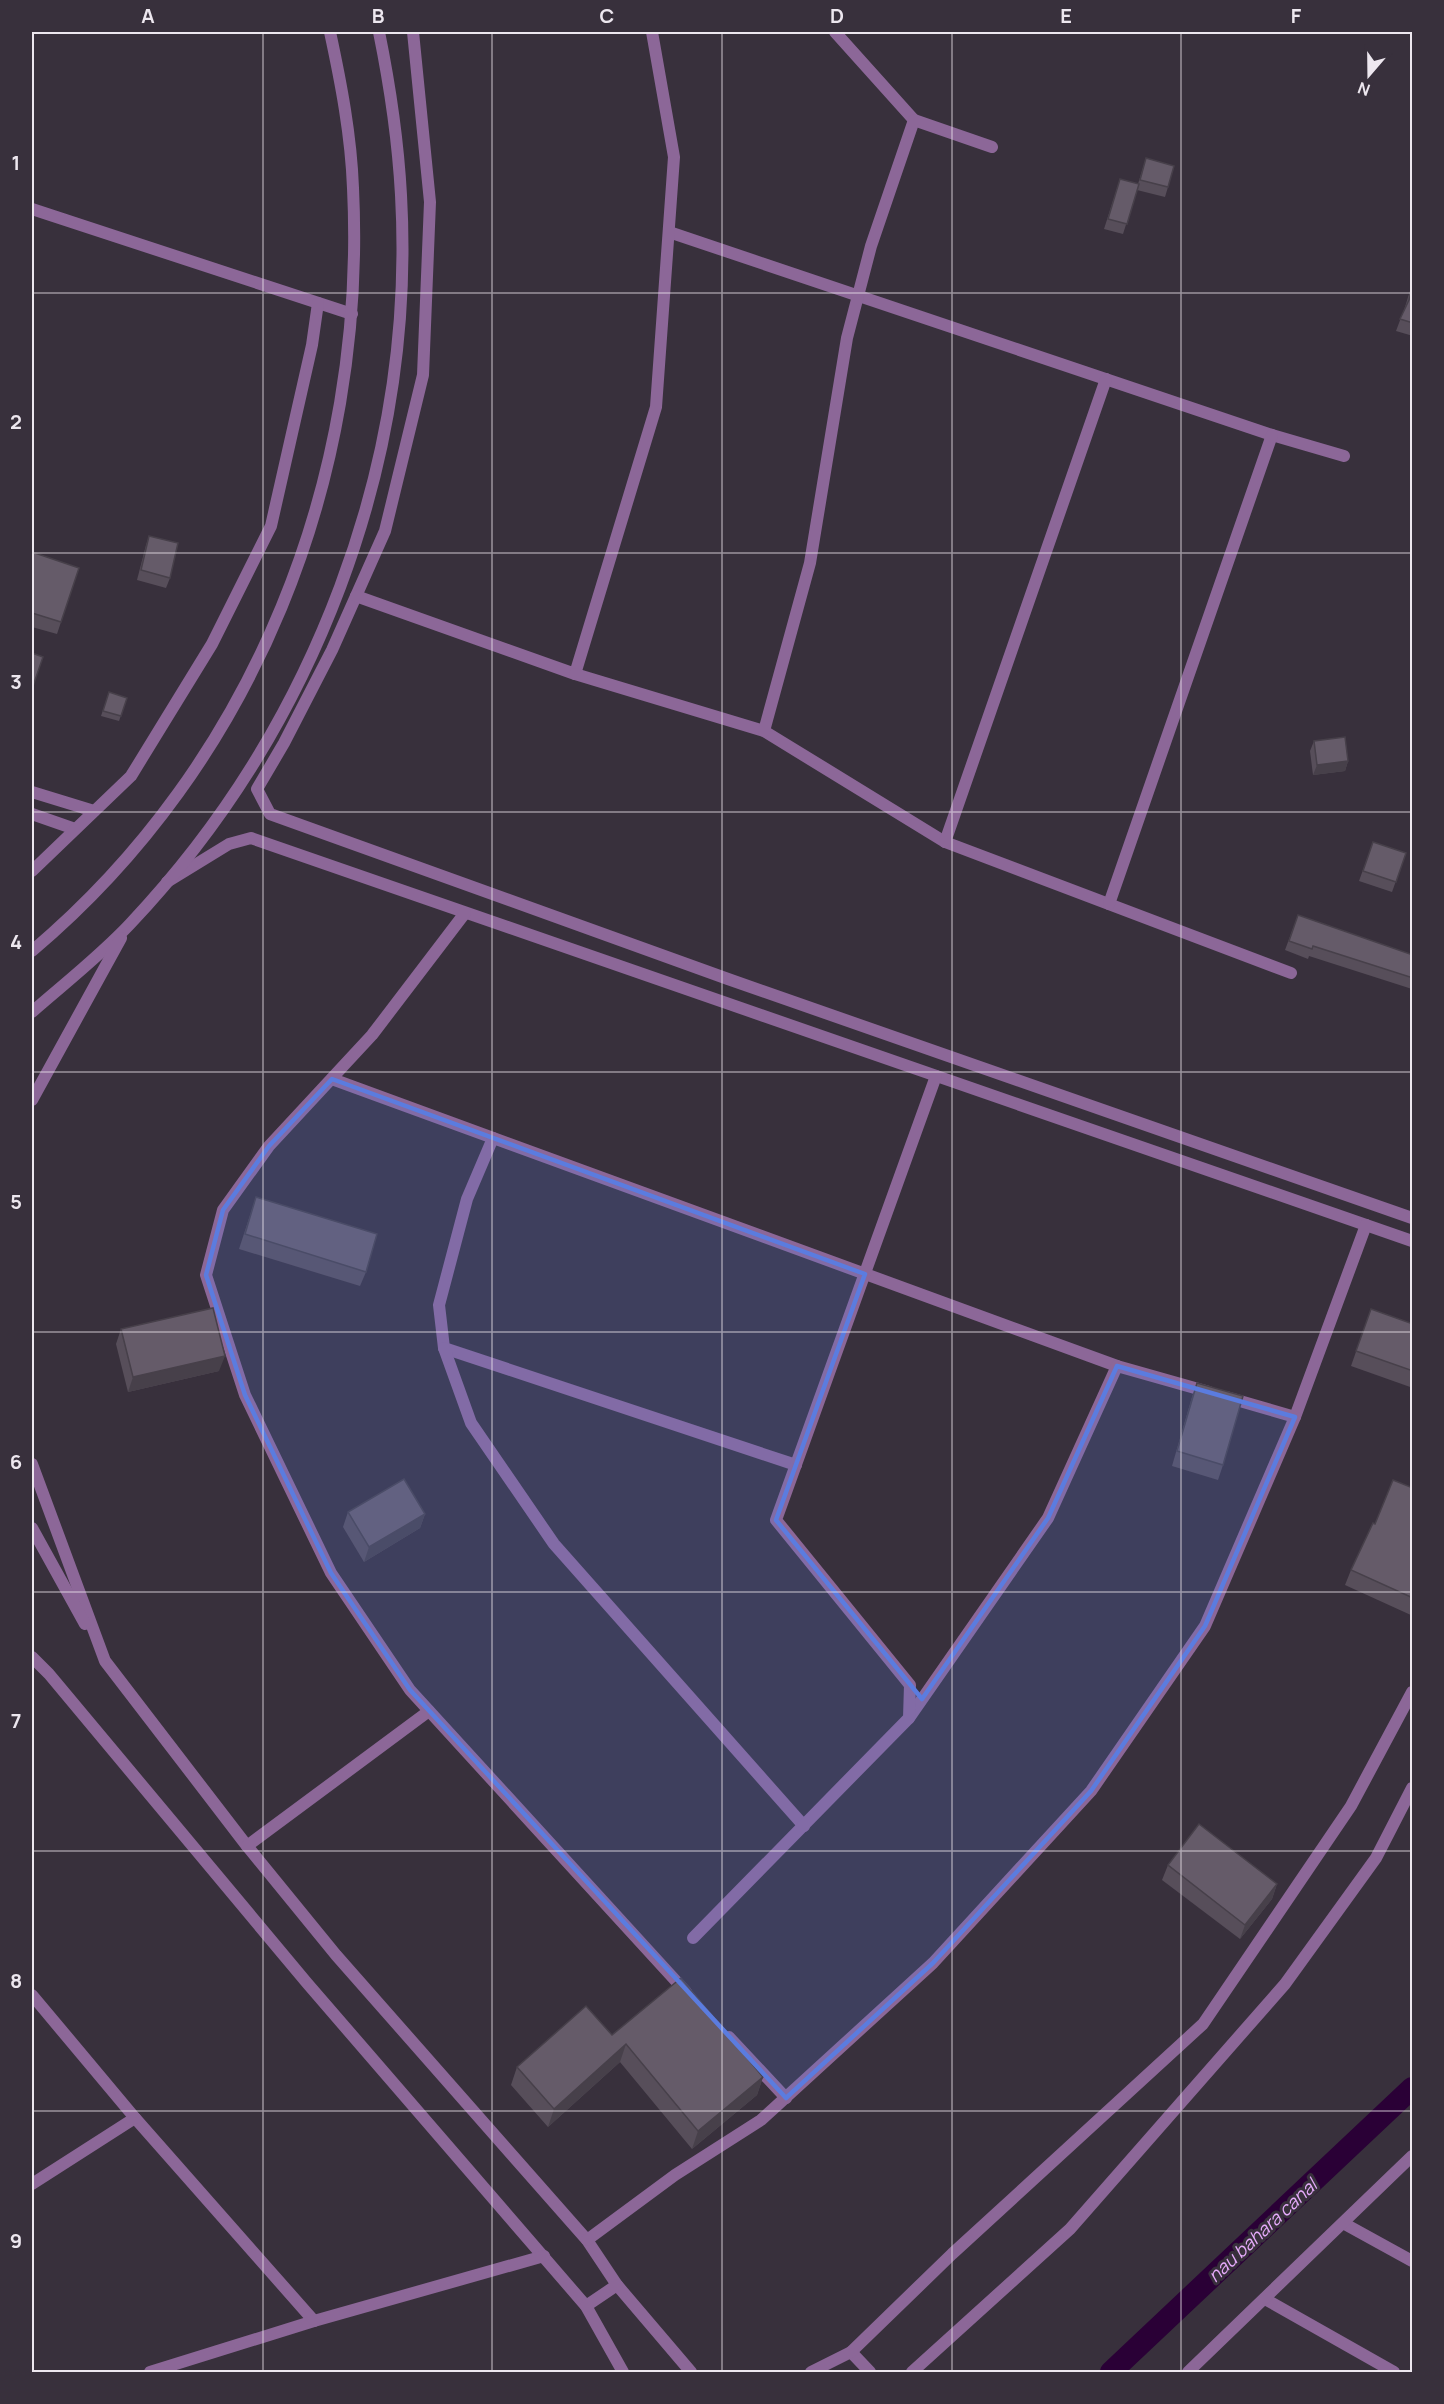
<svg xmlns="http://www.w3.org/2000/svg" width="1444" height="2404" font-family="Manrope,sans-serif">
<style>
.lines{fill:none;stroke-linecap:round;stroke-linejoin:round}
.canal{stroke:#2a0036;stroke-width:22}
.minor{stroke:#8c6798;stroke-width:12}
.wall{fill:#574e5a}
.shaded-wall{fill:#47404a}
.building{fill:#655b69;stroke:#47404a;stroke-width:1.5}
.marked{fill:#5b7cdf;fill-opacity:0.2;stroke:#5b7cdf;stroke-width:4.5;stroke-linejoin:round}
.grid{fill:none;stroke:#ede7ef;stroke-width:1.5;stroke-opacity:0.55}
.labels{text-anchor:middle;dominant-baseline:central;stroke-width:6;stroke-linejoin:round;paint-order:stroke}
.water-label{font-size:18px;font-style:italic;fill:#e6abfb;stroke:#38303c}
.neatline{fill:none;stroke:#ede7ef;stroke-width:2}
.grid-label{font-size:20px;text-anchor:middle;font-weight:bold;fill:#ede7ef}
</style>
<rect width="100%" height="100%" fill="#38303c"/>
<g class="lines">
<polyline class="canal" points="1111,2372 1412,2088"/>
<g class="minor">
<polyline points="413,32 430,202 423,375 385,531 332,650 284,743 257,789 270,814 728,979 1412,1218"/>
<polyline points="835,32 914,120"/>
<polyline points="32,209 352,314"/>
<polyline points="669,232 1272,435 1344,456"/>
<polyline points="356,596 575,674 656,407 674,157 652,32"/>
<polyline points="575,674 764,731 945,842 1291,973"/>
<polyline points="764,731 810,563 847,338 871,246 914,120 992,147"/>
<polyline points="32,792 94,811"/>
<polyline points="32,814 75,829"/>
<polyline points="945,842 1106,379"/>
<polyline points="32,871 131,776 212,644 271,526 312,345 318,303"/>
<polyline points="167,882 229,844 251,838 1412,1241"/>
<polyline points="1109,904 1272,435"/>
<polyline points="465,913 372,1035 269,1146 223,1210 206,1275 245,1395 331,1573 410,1690 686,1992"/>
<path d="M32,951c223,-188 335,-474 321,-763 -2,-53 -12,-105 -23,-156"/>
<path d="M32,1012c33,-29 68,-56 98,-88 184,-195 286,-461 271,-729 -3,-55 -11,-109 -22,-163"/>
<polyline points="332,1079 1117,1366"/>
<polyline points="32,1100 121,938"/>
<polyline points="493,1138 467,1199 439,1305 444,1348 796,1465"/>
<polyline points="444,1348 471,1423 554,1544 804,1826"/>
<polyline points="1295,1417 1366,1225"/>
<polyline points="32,1464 105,1661 247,1846 336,1955 587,2240 617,2285 691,2372"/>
<polyline points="32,1528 85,1624"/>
<polyline points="32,1657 49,1674 307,1983 586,2306 623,2372"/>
<polyline points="909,1718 1048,1518 1117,1366 1209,1392"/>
<polyline points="247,1846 429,1711"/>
<polyline points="693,1938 909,1718 910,1685 776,1520 936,1076"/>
<polyline points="32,1995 135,2118 314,2321"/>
<polyline points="729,2037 786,2098"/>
<polyline points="32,2184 135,2118"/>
<polyline points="1343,2223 1412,2261"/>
<polyline points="587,2240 675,2175 761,2120 933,1963 1091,1791 1205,1626 1295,1417 1226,1397"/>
<polyline points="1265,2299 1394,2372"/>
<polyline points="586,2306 617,2285"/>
<polyline points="851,2352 870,2372"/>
<polyline points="150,2372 314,2321 544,2256"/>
<polyline points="811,2372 851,2352 952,2254 1203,2024 1351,1806 1412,1692"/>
<polyline points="912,2372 1070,2229 1285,1984 1376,1858 1412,1788"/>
<polyline points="1188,2372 1412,2156"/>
</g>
</g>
<g class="wall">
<polygon points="1146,158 1168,187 1165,197 1137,190 1123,234 1104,229 1120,179 1138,184"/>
<polygon points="1413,281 1413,336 1396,331 1405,307"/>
<polygon points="149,536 170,578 166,588 137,580 146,545"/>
<polygon points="32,552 79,568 57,634 32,627"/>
<polygon points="109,692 127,698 119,721 101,716"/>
<polygon points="1314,741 1348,761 1345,771 1313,775 1310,751"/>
<polygon points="1373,842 1406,853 1392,892 1359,881"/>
<polygon points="1298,915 1413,955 1412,989 1309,956 1308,959 1285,950"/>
<polygon points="256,1197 366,1272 360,1286 239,1249"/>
<polygon points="1371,1309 1413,1324 1413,1388 1351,1366"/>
<polygon points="121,1329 219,1371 128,1392 116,1344"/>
<polygon points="1197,1383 1223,1465 1218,1480 1172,1466 1192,1397"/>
<polygon points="1413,1488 1413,1616 1345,1585 1351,1570 1375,1524"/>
<polygon points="348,1512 425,1514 420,1528 364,1562 343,1527"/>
<polygon points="1168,1865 1277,1884 1272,1899 1240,1939 1162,1880"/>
<polygon points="612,2035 763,2077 757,2095 692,2149 620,2062 548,2127 511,2085 517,2067"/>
</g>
<g class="shaded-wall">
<polygon points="1348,761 1345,771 1313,775 1317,765"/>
<polygon points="225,1356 219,1371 128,1392 133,1377"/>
<polygon points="425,1514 420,1528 364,1562 369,1547"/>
<polygon points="1277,1884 1272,1899 1240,1939 1245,1925"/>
<polygon points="626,2044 620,2062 548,2127 554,2109"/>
<polygon points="763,2077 757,2095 692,2149 698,2131"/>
</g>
<g class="building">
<polygon points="1146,158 1174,166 1168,187 1140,180"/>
<polygon points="1120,179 1139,184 1127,224 1108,219"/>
<polygon points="1413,285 1413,323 1400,319 1409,300"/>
<polygon points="149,536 178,543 170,578 141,570"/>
<polygon points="32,552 79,568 61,622 32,613"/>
<polygon points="32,653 43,657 33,686 32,686"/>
<polygon points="109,692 127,698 121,716 103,711"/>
<polygon points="1345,737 1348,761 1317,765 1314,741"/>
<polygon points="1373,842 1406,853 1396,882 1363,871"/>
<polygon points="1298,915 1413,955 1413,978 1313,946 1312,949 1289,941"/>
<polygon points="256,1197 377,1234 366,1272 245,1234"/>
<polygon points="213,1308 225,1356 133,1377 121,1329"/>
<polygon points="1371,1309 1413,1324 1413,1371 1356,1351"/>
<polygon points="1197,1383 1243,1396 1223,1465 1177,1451"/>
<polygon points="404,1479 425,1514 369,1547 348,1512"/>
<polygon points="1393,1480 1413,1488 1413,1598 1351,1570 1373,1523 1375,1524"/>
<polygon points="1199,1824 1277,1884 1245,1925 1168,1865"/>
<polygon points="681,1978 763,2077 698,2131 626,2044 554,2109 517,2067 586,2006 612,2035"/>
</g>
<path class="marked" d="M332,1079l533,195 -89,246 146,179 126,-181 69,-152 178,51 -90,209 -114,165 -158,172 -147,135 -376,-408 -79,-117 -86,-178 -39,-120 17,-65 46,-64z"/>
<path class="grid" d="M263,32v2340M492,32v2340M722,32v2340M952,32v2340M1181,32v2340M32,293h1380M32,553h1380M32,812h1380M32,1072h1380M32,1332h1380M32,1592h1380M32,1851h1380M32,2111h1380"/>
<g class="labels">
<g class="water-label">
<text transform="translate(1262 2230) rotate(-43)">nau bahara canal</text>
</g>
</g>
<rect width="1444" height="2404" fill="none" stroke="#38303c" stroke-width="66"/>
<g transform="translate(1369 75) rotate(200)" stroke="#38303c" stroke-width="4.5" paint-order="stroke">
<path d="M0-4.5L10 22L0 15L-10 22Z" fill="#ede7ef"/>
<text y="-9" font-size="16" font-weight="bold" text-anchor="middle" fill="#ede7ef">N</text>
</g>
<rect x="33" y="33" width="1378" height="2338" class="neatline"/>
<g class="grid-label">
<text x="148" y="23">A</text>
<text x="378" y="23">B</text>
<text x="607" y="23">C</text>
<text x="837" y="23">D</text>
<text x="1066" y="23">E</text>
<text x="1296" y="23">F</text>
<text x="16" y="170">1</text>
<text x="16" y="429">2</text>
<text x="16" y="689">3</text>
<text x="16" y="949">4</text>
<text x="16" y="1209">5</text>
<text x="16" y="1469">6</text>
<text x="16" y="1728">7</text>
<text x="16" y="1988">8</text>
<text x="16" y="2248">9</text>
</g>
</svg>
